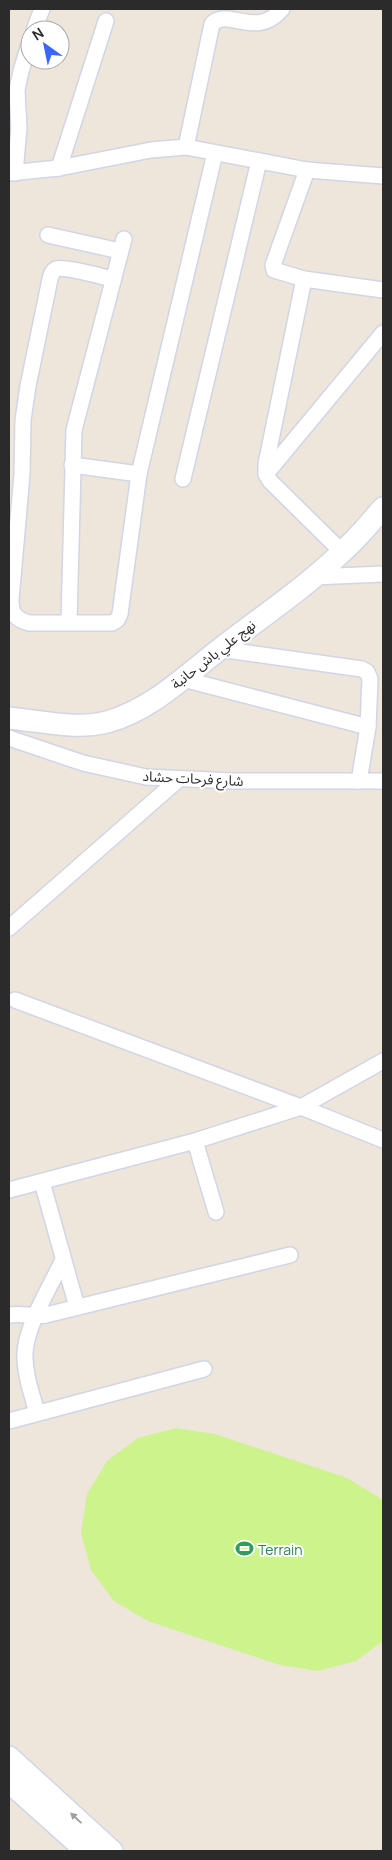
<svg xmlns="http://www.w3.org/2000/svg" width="392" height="1860" font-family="Manrope,'Noto Sans Arabic',sans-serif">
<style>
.pitch{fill:#cdf38d}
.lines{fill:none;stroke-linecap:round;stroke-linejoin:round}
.street-casing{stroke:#d0d6e5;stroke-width:18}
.secondary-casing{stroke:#d0d6e5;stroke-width:24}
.street{stroke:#fff;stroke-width:15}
.secondary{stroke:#fff;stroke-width:21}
.oneway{fill:#a0a0a0}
.labels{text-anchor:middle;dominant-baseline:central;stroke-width:4;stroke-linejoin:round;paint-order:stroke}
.street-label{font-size:14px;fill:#2b2b2b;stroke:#fff}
.leisure-label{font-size:14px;fill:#27864d;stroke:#fff;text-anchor:start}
</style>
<rect width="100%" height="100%" fill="#eee5db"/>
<polygon class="pitch" points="176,1428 215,1434 347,1478 380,1498 383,1502 383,1641 356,1661 318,1671 280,1665 148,1621 114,1601 91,1570 81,1533 87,1494 107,1461 138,1438"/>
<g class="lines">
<defs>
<g id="street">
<polyline points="34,30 42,9"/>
<path d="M186,147l26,-123c16,-17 44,16 70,-15"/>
<polyline points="59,168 106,21"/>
<polyline points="307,170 273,265 274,270 304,279 383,290"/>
<polyline points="9,173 59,168 151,150 186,147 307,170 383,176"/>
<polyline points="15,173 19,128 17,90 21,71 30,42"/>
<polyline points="48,235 120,251"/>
<path d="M113,279c-10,-2 -49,-13 -57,-10 -4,2 -5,6 -6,10l-22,107 -5,34 -1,54 -11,126c0,13 4,19 18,23h83l5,-3 3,-6 19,-140 76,-321"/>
<polyline points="304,279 266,464 266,474 270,481 342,552"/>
<polyline points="72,465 139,474"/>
<polyline points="266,474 383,333"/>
<polyline points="183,479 259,161"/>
<polyline points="313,577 383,574"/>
<polyline points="69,622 74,430 124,239"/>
<polyline points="219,649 362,669 367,672 370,679 368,727 359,781"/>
<polyline points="183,679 368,727"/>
<polyline points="9,738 83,763 146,777 232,781 383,781"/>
<polyline points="9,928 179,779"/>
<polyline points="15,1000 301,1107 383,1140"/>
<polyline points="195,1141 216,1212"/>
<polyline points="42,1182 77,1307"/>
<polyline points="9,1190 195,1141 301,1107 383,1061"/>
<path d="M9,1315c13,-2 24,2 37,0l244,-60"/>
<path d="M37,1413c-5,-19 -13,-40 -12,-60 1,-27 26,-68 38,-93"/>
<polyline points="9,1421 204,1369"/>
</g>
<g id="secondary">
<path d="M9,718c31,3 67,12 98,4 44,-12 78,-46 113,-73 41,-32 85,-61 122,-97 15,-13 28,-29 41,-44"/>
<polyline points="9,1757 112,1851"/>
<polyline points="9,1782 86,1851"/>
</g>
</defs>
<use href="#street" class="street-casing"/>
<use href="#secondary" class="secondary-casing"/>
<use href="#street" class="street"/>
<use href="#secondary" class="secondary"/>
</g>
<defs><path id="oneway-solid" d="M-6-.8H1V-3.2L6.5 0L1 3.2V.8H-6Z" transform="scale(1.25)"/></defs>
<use class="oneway" href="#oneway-solid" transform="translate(76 1818) rotate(-137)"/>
<defs>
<symbol id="stadium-bare" viewBox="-9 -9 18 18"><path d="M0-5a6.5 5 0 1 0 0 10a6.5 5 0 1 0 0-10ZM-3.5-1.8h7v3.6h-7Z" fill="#2e9e5b" stroke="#fff" stroke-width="2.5" paint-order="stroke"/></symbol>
</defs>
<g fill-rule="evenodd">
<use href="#stadium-bare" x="232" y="1536" width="25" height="25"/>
</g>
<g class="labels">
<g class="street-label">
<text transform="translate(213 654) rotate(-38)">نهج علي باش حانبة</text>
<text transform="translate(193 778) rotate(3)">شارع فرحات حشاد</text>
</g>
<g class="leisure-label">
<text x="258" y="1549">Terrain</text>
</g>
</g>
<rect width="392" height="1860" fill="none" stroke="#2b2b2b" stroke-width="20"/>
<g transform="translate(45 45) rotate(327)"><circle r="24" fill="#ffffff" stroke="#aaaaaa"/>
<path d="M0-4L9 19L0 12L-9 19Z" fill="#3867ff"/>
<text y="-8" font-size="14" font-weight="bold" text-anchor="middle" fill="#2b2b2b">N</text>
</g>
</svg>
